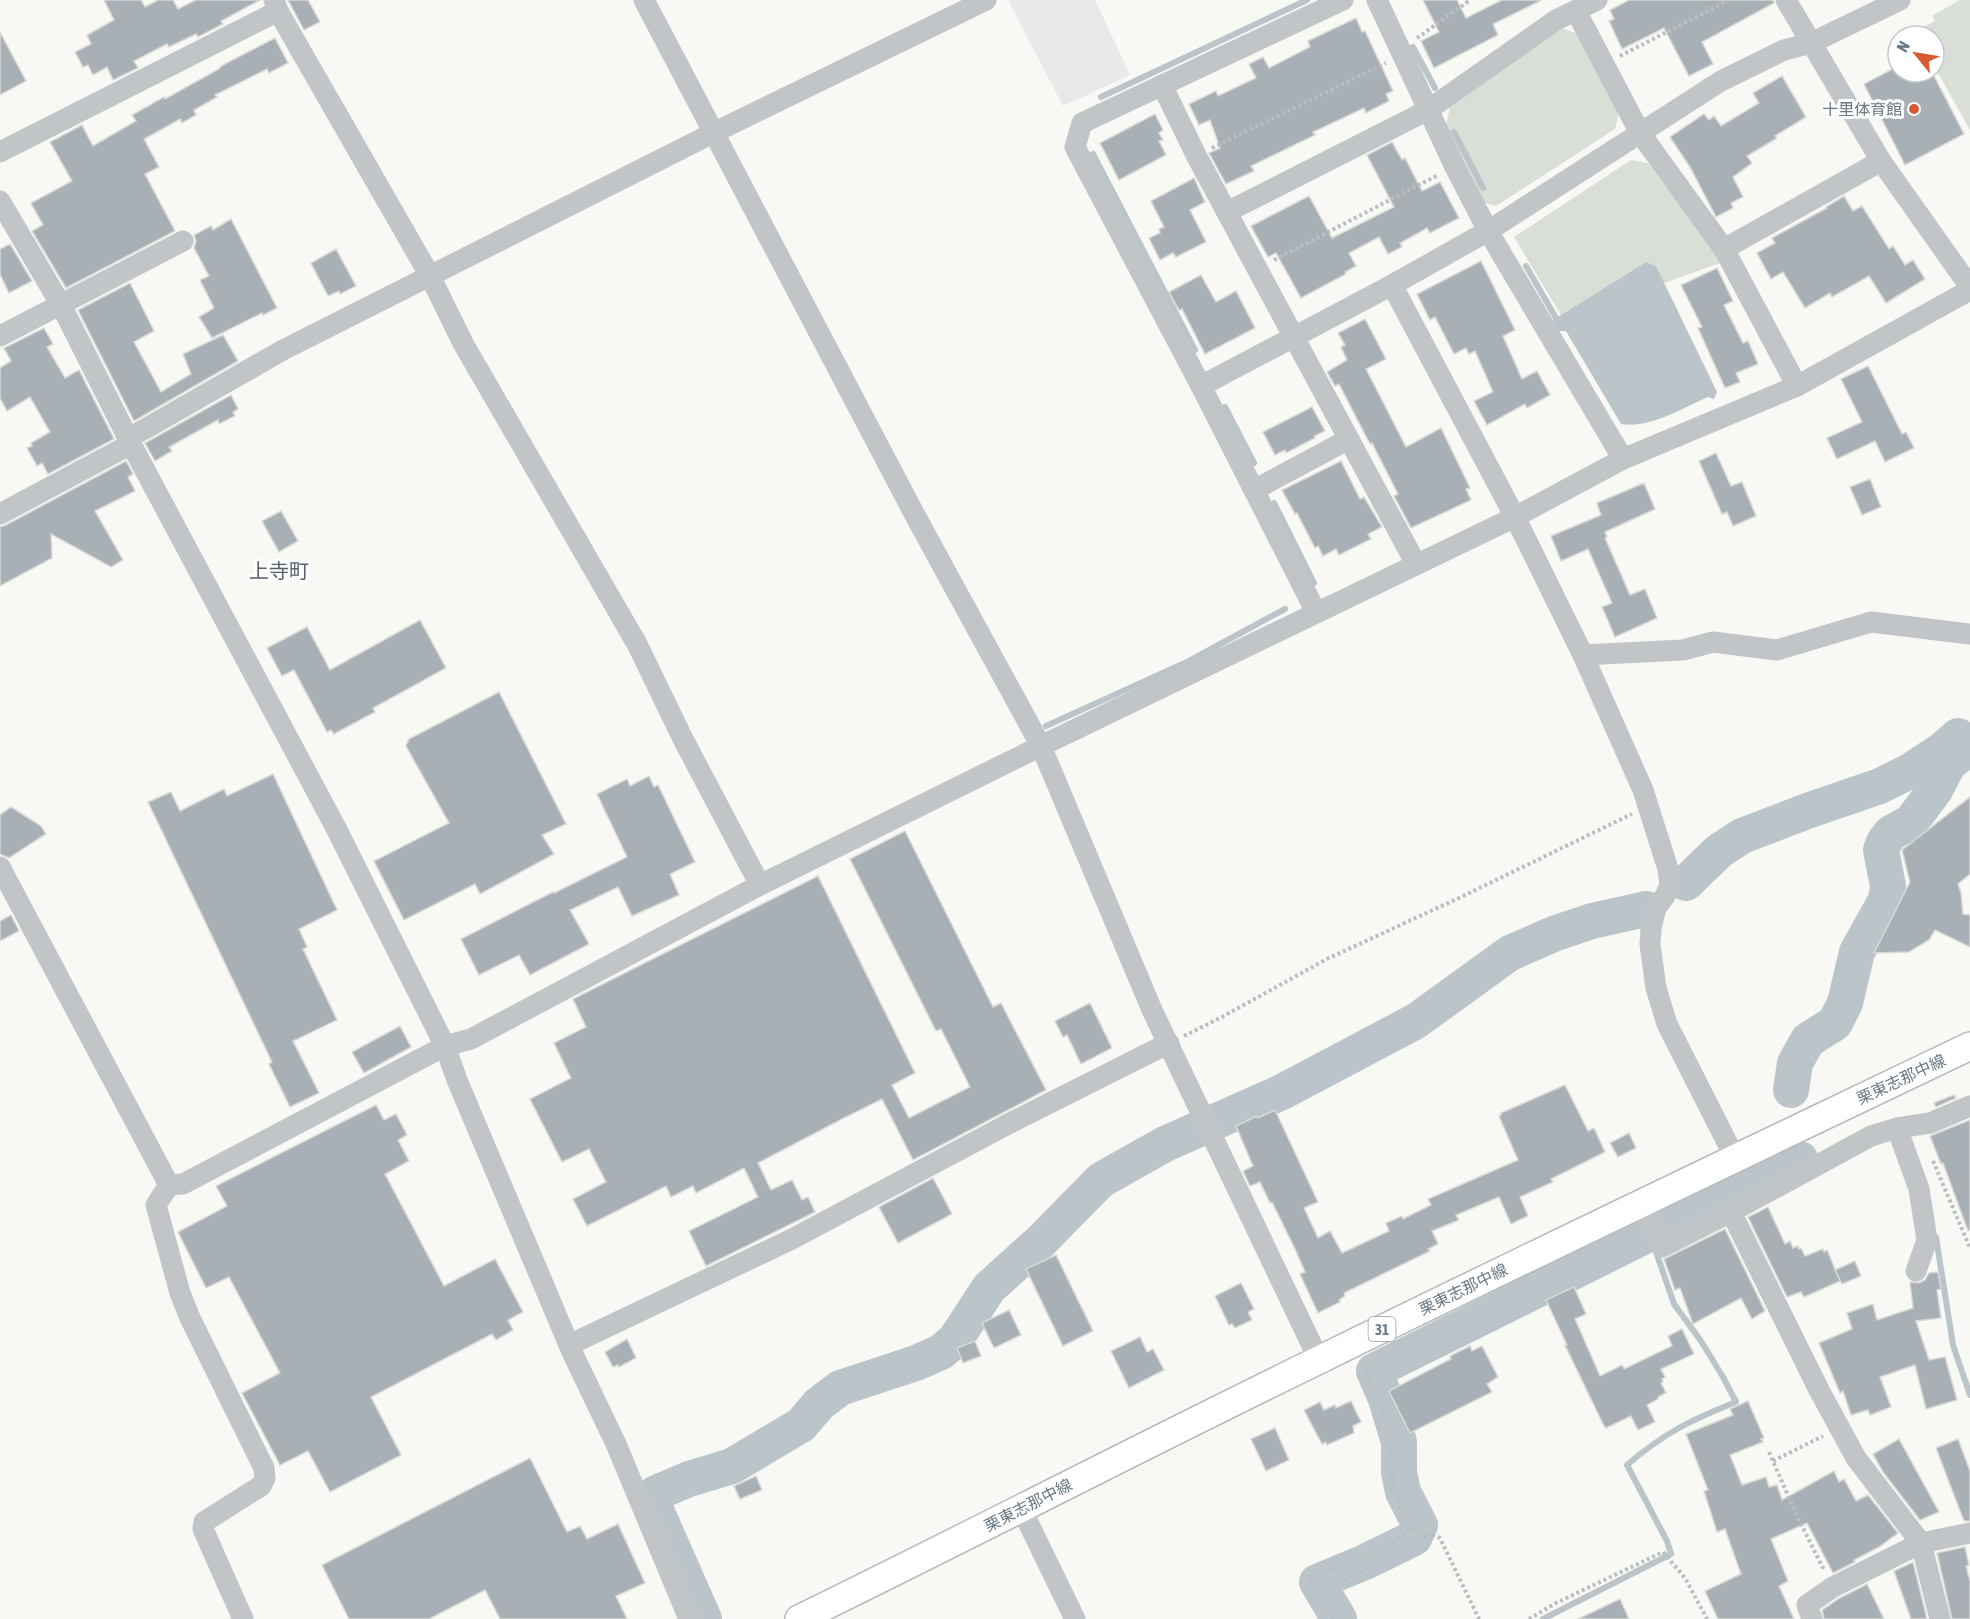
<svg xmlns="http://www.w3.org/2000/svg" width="1970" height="1619" font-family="'Asap Condensed','Noto Sans JP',sans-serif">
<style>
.built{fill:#e8e9e8}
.green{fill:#d9ded6}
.water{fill:#bac4c9}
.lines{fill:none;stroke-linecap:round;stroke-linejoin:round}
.stream{stroke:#bac4c9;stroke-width:6}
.river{stroke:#bac4c9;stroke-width:36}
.building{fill:#a8b0b5;stroke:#d9d9d7;stroke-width:1.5}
.major-casing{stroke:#b4b9bc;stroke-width:30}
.path{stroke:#bbbec0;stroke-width:4;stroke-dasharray:3 3;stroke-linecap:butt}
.minor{stroke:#c1c5c8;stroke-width:21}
.major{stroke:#fff;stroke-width:27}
.poi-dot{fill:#d95934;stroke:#fff;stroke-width:2}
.labels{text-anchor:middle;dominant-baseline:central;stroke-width:6;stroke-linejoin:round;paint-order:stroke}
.shield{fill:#fff;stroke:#95a0a9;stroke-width:1.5}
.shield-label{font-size:15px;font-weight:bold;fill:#687884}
.poi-label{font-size:16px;fill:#687884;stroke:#fff;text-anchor:end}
.street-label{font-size:16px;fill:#687884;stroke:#fff}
.quarter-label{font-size:20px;fill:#56616a;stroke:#fff}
</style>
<rect width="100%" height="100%" fill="#f8f8f5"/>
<polygon class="built" points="1009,0 1095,0 1130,75 1063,106 1009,2"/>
<g class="green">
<polygon points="1960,0 1970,0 1970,130 1934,66 1934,36 1917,36 1915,31 1935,21 1932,16"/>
<polygon points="1561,28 1576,33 1619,112 1615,129 1496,206 1482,202 1446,125 1450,107"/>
<polygon points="1631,160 1648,163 1723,262 1664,283 1656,266 1646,262 1561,315 1514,237"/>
</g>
<path class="water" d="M1646,262l10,4 61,126 -3,7 -6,-2c-25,11 -59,32 -87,27l-55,-93h-7l-6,-11z"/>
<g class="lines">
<g class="stream">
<polyline points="1413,47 1435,88"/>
<polyline points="1101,97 1307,0"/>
<polyline points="1454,132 1483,188"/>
<polyline points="1093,154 1195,350"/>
<polyline points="1526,266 1556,318"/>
<polyline points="1225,407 1254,463"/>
<polyline points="1274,503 1314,583"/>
<polyline points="1046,726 1187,662 1285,609"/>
<polyline points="1936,1237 1953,1345 1970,1395"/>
<path d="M1543,1619l128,-65 -4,-13 -40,-76c37,-32 64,-45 109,-63l-13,-25 -22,-36 -27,-37 -19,-55"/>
</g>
<g class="river">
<polyline points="1686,883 1719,851 1742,836 1810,810 1880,786 1910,771 1942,750 1958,736"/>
<polyline points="1791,1090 1795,1063 1808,1040 1835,1023 1845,1003 1857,952 1886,900 1888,886 1881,850 1884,842 1891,833 1911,822 1935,790 1949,763 1970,748"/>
<polyline points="1670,1224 1801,1163 1800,1159"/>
<polyline points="704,1619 651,1499 656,1493 689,1479 732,1466 801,1425 819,1404 840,1388 916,1363 941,1352 955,1340 989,1288 1041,1241 1101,1180 1165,1144 1282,1092 1416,1021 1510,953 1556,933 1592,921 1646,909"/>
<polyline points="1339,1619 1317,1582 1365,1562 1414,1538 1420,1525 1403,1492 1399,1472 1399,1442 1386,1399 1374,1371 1651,1233"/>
</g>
</g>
<g class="building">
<polygon points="104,0 141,0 145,7 158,0 173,0 178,9 196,0 260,0 221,21 223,24 198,37 196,34 169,47 167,44 134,61 138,68 113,80 107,67 93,75 88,65 83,67 75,52 91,44 87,35 114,20"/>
<polygon points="288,0 308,0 320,22 304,30"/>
<polygon points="1423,0 1457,0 1466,18 1502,0 1542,0 1493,24 1498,35 1434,68 1421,41 1439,32"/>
<polygon points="1629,0 1773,0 1774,3 1702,42 1713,64 1689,76 1664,28 1622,49 1609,21 1614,19 1610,10"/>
<polygon points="1356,18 1362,32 1365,31 1393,91 1386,94 1389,101 1366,113 1364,108 1313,132 1315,135 1251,166 1254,171 1226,184 1209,153 1220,148 1210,120 1199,125 1189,104 1216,91 1218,96 1256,78 1249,64 1263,57 1269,68 1310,47 1308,41"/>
<polygon points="0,32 26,81 0,95"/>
<polygon points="275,38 288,63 269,73 267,69 215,95 217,97 194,110 196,115 182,123 180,119 144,139 159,167 145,174 175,231 66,288 32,231 43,225 31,203 72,181 50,142 82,125 93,146 136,121 132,115 164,97 165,99 219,69 221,66"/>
<polygon points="1898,66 1898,72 1932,72 1964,134 1905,165 1864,84"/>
<polygon points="1782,76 1806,117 1775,136 1777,138 1747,156 1752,163 1733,177 1743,197 1731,203 1733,208 1716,217 1690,167 1670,137 1704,114 1709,120 1714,116 1721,126 1759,103 1753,93"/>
<polygon points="1155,114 1163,130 1159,133 1163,140 1159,141 1166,155 1119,180 1100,143"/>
<polygon points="1392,142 1402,160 1405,158 1422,191 1440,182 1459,218 1430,233 1427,228 1400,243 1402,247 1388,254 1379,237 1349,253 1356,266 1345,272 1346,274 1301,298 1276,253 1268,257 1251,226 1309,196 1332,238 1394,207 1367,155"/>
<polygon points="1194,178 1205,202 1190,210 1206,242 1176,257 1173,253 1160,260 1149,238 1160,233 1159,229 1164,227 1151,201"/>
<polygon points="1844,196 1853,211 1862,206 1889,249 1893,246 1905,265 1913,260 1925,279 1886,303 1869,276 1832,297 1830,293 1805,308 1783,272 1771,279 1757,253 1775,243 1772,238 1827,208 1826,207"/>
<polygon points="231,219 277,308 263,315 262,313 212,338 199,317 214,308 200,280 209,276 194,248 196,241 194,235 211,226 213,230"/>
<polygon points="10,244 32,281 9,293 0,274 0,249"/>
<polygon points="336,249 356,286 340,294 339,291 328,296 311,263"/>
<polygon points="1481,261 1515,330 1503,336 1522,379 1537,371 1550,395 1527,408 1525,404 1487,425 1474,401 1493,392 1475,351 1469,354 1466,348 1454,354 1435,317 1430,320 1417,294"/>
<polygon points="1717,268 1733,301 1724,305 1743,343 1748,341 1758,364 1736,373 1740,382 1725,388 1698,328 1702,327 1681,285"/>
<polygon points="1201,275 1216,302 1236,291 1255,328 1205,354 1182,309 1179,310 1169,292"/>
<polygon points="130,283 154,331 134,342 161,392 191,374 183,354 223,335 238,361 134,421 78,310"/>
<polygon points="1365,319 1386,359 1366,369 1406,447 1441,428 1470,488 1466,489 1471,500 1411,528 1394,496 1398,494 1372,443 1370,444 1339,384 1335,386 1327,372 1347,360 1341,347 1345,345 1338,333"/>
<polygon points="44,328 53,344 47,347 65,378 79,370 114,439 48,474 42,463 37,466 27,448 32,446 31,443 50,432 30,397 7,411 0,398 0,368 11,361 4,348"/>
<polygon points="1868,366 1902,434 1906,432 1914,448 1885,462 1875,441 1837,459 1827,438 1862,422 1841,379"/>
<polygon points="231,395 238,409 233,412 235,416 219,424 218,420 169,447 172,451 155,461 145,443"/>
<polygon points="1312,407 1325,431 1314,436 1315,438 1286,453 1285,450 1275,455 1263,432"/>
<polygon points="1716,453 1731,486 1742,482 1756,516 1733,526 1727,512 1722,514 1699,461"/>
<polygon points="126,461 133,474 128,477 135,491 95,511 123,560 111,567 51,534 52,558 0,586 0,527 6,525"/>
<polygon points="1341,461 1360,499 1364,497 1382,527 1368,534 1371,539 1339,555 1336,549 1323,556 1318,546 1315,548 1297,513 1295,514 1282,490"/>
<polygon points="1870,479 1881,507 1862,515 1850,487"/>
<polygon points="1644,483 1655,509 1605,532 1607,537 1605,538 1630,595 1645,589 1657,618 1615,637 1602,607 1612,603 1588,549 1561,561 1551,536 1601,515 1597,503"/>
<polygon points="281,511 298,541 279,552 262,521"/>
<polygon points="420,620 446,668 373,708 375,712 334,734 331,730 327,732 294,670 282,676 267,648 307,627 330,670"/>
<polygon points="499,692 566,824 542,835 554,854 480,894 475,884 404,920 374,861 449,823 406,746 409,739"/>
<polygon points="273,774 337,910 299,929 307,947 303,949 337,1020 293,1041 319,1093 290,1107 269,1064 272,1062 148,802 171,792 180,811 224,789 227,796"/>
<polygon points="649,776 654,787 658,785 695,862 670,874 679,895 632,916 618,887 570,910 589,944 530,975 519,955 479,975 461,939 553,892 554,893 627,857 597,794 627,779 630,786"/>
<polygon points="1970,797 1970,874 1958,884 1961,893 1963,914 1970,915 1970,947 1935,930 1929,940 1909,952 1874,953 1910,882 1902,850"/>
<polygon points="11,807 41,826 46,834 9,858 0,854 0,815"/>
<polygon points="905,831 993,1007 1001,1003 1046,1090 913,1160 882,1099 842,1119 758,1163 771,1190 792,1180 802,1200 808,1197 815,1212 706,1266 689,1231 758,1197 744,1168 696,1193 693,1186 671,1197 666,1186 587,1226 573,1199 606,1182 589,1149 562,1162 530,1099 571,1078 554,1043 586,1027 573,999 818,876 915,1073 892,1085 909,1118 970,1087 941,1029 936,1031 850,859"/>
<polygon points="11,915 19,931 0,941 0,921"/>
<polygon points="1090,1003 1112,1048 1081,1064 1067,1035 1063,1037 1055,1021"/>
<polygon points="400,1026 411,1047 364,1073 352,1052"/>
<polygon points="1565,1085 1588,1131 1594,1128 1605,1152 1551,1179 1553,1182 1520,1197 1528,1216 1511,1224 1499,1197 1456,1215 1459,1220 1432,1231 1438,1244 1428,1249 1430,1251 1344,1293 1345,1296 1339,1300 1340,1302 1318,1313 1300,1274 1305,1272 1296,1251 1272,1202 1270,1203 1260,1182 1250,1186 1243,1171 1253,1166 1236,1126 1257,1116 1258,1118 1275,1110 1318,1202 1304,1208 1318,1238 1330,1231 1342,1253 1389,1231 1386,1223 1402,1216 1403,1219 1431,1205 1428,1199 1518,1160 1499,1116 1501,1115 1501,1113"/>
<polygon points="1954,1095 1956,1098 1936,1107 1934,1103"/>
<polygon points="376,1105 384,1120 396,1114 407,1135 398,1140 409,1161 385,1174 444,1286 495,1259 523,1312 508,1320 513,1330 496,1340 492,1334 371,1397 401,1455 330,1492 308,1451 280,1465 242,1393 280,1373 229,1277 206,1288 178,1232 227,1206 216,1186"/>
<polygon points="1970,1120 1970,1230 1968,1231 1943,1163 1941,1164 1930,1136"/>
<polygon points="1629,1133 1636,1148 1618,1157 1610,1143"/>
<polygon points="933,1178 952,1214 898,1243 879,1207"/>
<polygon points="1768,1207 1785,1244 1790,1241 1793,1248 1798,1246 1799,1249 1801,1248 1805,1256 1823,1249 1824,1252 1827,1250 1840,1281 1804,1297 1801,1292 1787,1297 1748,1217"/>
<polygon points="1725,1229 1765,1311 1752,1319 1741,1298 1693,1324 1680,1288 1675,1290 1664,1259"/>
<polygon points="1056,1255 1093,1331 1063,1346 1026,1269"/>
<polygon points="1855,1261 1861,1276 1842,1284 1835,1270"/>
<polygon points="1938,1272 1941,1289 1937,1290 1941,1318 1916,1321 1929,1360 1945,1357 1957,1400 1926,1409 1915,1365 1880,1377 1891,1407 1870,1415 1868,1410 1851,1415 1843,1391 1840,1393 1819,1343 1852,1329 1847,1313 1873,1304 1877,1320 1913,1308 1910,1282 1919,1283 1925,1280 1929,1273"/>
<polygon points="1241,1283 1254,1309 1248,1312 1252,1320 1235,1328 1232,1324 1229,1325 1215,1296"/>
<polygon points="1574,1287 1586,1314 1575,1319 1600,1376 1622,1365 1624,1369 1672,1346 1668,1336 1682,1329 1694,1354 1661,1369 1665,1377 1662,1379 1663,1382 1661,1383 1666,1393 1658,1397 1658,1399 1647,1405 1655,1422 1638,1430 1631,1416 1606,1428 1604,1426 1565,1345 1567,1345 1546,1300"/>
<polygon points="1009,1310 1021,1335 994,1348 982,1323"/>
<polygon points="1140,1337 1147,1352 1153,1349 1164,1370 1129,1388 1111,1351"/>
<polygon points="627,1339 636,1358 619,1367 618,1365 613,1367 605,1352"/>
<polygon points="975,1341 981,1356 963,1363 957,1348"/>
<polygon points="1470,1346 1472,1351 1482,1346 1498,1377 1487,1384 1492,1392 1410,1433 1389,1391 1451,1359 1450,1356"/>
<polygon points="1351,1401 1361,1422 1353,1426 1354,1433 1327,1445 1326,1442 1322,1444 1304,1410 1320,1402 1324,1410 1335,1405 1336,1408"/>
<polygon points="1748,1401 1764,1438 1761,1439 1763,1442 1730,1455 1742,1485 1766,1477 1769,1487 1777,1485 1782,1500 1834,1471 1839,1482 1844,1479 1856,1501 1868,1495 1898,1533 1879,1547 1854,1560 1855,1562 1833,1573 1807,1523 1771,1539 1788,1581 1779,1586 1794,1619 1718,1619 1705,1591 1741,1574 1725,1529 1717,1532 1704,1491 1708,1490 1686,1434 1733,1415 1730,1409"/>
<polygon points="1275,1428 1289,1460 1266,1471 1251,1439"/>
<polygon points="1899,1439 1939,1512 1920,1520 1883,1472 1873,1454"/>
<polygon points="1958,1439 1970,1471 1970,1521 1964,1521 1936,1448"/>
<polygon points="530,1458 567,1532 580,1526 587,1539 618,1524 645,1583 616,1596 627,1619 500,1619 485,1590 429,1619 349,1619 322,1565"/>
<polygon points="756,1476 762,1490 740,1499 734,1486"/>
<polygon points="1965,1547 1969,1565 1966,1566 1970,1581 1970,1619 1952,1619 1937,1553"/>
<polygon points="1913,1562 1927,1619 1911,1619 1894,1571"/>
<polygon points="1867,1584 1884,1619 1824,1619 1822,1610 1840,1598"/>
<polygon points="1620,1599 1629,1619 1578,1619"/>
</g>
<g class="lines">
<defs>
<path id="major" d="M799,1619c174,-85 347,-175 522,-260 215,-106 432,-209 649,-313"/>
</defs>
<use href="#major" class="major-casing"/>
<g class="path">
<polyline points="1417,38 1470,0"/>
<polyline points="1620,56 1729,0"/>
<polyline points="1212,148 1386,63"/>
<polyline points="1274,260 1438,175"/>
<polyline points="1184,1036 1220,1018 1327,959 1459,898 1632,814"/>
<polyline points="1933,1161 1970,1248"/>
<polyline points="1769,1452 1797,1516 1824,1570"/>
<polyline points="1773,1461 1823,1436"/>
<polyline points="1409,1528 1440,1538 1479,1619"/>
<polyline points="1339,1583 1418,1543 1429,1534"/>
<path d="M1334,1619l-24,-41c25,-10 85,-29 99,-50l-14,-37 -4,-19v-32l-10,-32 -19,-45"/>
<polyline points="1529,1619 1556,1603 1663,1552 1685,1578 1707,1619"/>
</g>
<g class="minor">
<polyline points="274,0 278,11 430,276 464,345 637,644 683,739 760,885"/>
<polyline points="644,0 917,519 1041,746 1152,1010 1319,1360"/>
<polyline points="1377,0 1455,167 1488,231 1623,459"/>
<polyline points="1786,0 1881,161 1970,287"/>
<polyline points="1576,11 1640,133 1724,249 1797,386"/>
<polyline points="1162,85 1196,155 1416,564"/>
<polyline points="0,152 278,11"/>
<polyline points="0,201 61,305 131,444 336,828 445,1046 457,1080 572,1352 616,1444 689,1619"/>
<polyline points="1227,212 1428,110 1556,20 1597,0"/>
<polyline points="1724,249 1881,161"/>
<polyline points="0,336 183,241"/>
<polyline points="1201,386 1392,285"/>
<polyline points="129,438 283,350 713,133 986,0"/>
<polyline points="1254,490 1349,439"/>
<polyline points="0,514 131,444"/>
<polyline points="1316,612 1201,386 1075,147 1082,123 1343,0"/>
<polyline points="1583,655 1683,650 1713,642 1777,650 1871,622 1970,634"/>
<polyline points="0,867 169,1185 183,1184 445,1046 471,1039 760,885 1041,746 1515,517 1623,459 1797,386 1970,290"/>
<polyline points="1897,1128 1919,1189 1927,1240 1916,1271"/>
<polyline points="1735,1158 1667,1024 1656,988 1650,944 1651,928 1656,908 1665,896 1670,885 1668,869 1643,790 1583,655 1515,517 1392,285 1488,231 1721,81 1784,50 1811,43 1900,0"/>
<polyline points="169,1185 156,1205 180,1293 190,1318 264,1468 265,1478 261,1486 204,1522 203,1529 243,1619"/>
<polyline points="1641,1202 1662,1247 1731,1212 1819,1390 1856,1458 1921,1543 1940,1619"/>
<polyline points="1731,1212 1871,1136 1897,1128 1930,1123 1970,1106"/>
<polyline points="569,1345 792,1239 1010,1123 1169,1043"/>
<polyline points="1021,1508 1075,1619"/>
<polyline points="1812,1619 1807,1605 1833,1587 1921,1543 1970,1533"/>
</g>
<use href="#major" class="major"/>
</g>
<circle class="poi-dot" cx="1914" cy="109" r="6"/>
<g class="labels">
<rect class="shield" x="1368.5" y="1317" width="27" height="24" rx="4.5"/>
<g class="shield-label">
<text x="1382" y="1329">31</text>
</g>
<g class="poi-label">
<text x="1902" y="109">十里体育館</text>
</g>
<g class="street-label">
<text transform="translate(1901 1079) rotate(-25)">栗東志那中線</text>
<text transform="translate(1463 1289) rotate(-26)">栗東志那中線</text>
<text transform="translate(1028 1505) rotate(-27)">栗東志那中線</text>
</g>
<g class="quarter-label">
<text x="279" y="570">上寺町</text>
</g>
</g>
<g transform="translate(1916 54) rotate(300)"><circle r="28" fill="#ffffff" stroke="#c3c9ce" stroke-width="1.5"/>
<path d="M0-4.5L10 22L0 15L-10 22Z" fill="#d95934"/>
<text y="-9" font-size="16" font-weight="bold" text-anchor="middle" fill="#687884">N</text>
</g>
</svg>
